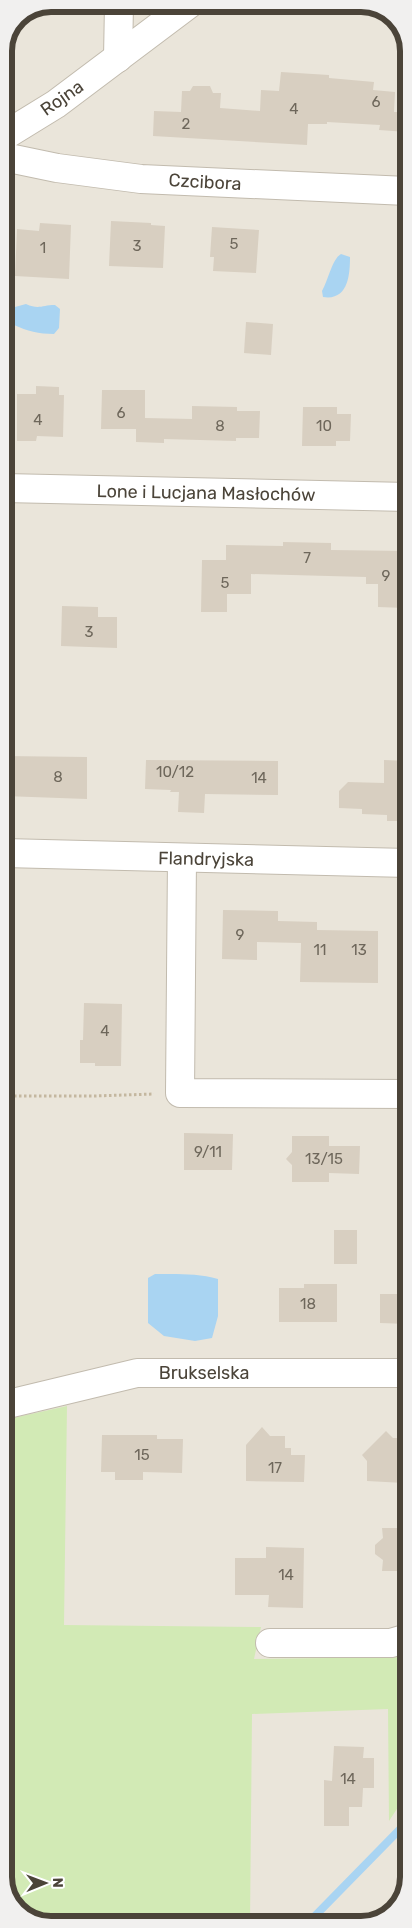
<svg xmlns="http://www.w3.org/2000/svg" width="412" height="1928" font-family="Rubik,sans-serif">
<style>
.residential{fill:#eae5da}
.green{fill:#d2eab5}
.water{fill:#a9d4f2}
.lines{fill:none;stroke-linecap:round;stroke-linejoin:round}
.stream{stroke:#a9d4f2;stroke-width:8}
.building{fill:#d8cfc1}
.street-casing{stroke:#c2bbae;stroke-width:30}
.path{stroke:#c4b79f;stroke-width:3;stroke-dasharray:2.5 2.5;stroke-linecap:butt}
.street{stroke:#fff;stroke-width:28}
.labels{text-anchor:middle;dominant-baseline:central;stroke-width:4.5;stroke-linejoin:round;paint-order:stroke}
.number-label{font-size:15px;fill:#6e675b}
.street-label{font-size:18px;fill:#4b4439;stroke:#fff}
.rim{fill:none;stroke:#4b4439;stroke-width:6}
</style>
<rect width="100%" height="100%" fill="#f6f3ec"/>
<polygon class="residential" points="51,4 367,4 394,17 407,42 408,1877 397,1908 370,1923 45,1924 18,1911 5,1886 4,198 8,192 4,172 4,51 18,17"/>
<polygon class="green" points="67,1406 64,1625 261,1627 254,1659 408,1657 408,1792 389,1821 388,1709 252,1714 250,1924 45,1924 18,1911 5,1886 4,1420"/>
<g class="water">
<path d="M341,254l9,3c0,18 -2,44 -27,40l-1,-6c6,-10 10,-32 19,-37z"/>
<path d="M26,304c13,6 16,1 29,1l5,4 -1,19 -5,6c-15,0 -27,-3 -40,-9l-2,-10 3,-8z"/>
<path d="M155,1274c21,0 42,-1 63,5v37l-6,22 -17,3 -31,-5 -16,-13v-45z"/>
</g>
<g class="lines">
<polyline class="stream" points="310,1921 408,1821"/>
</g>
<g class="building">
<polygon points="281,72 329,75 329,78 374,82 373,90 395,92 394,112 407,112 407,132 379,130 380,125 327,122 327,124 308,124 307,145 153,136 154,111 181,112 182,91 190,91 193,86 210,86 213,93 221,93 220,108 260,111 261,90 279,91"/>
<polygon points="111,221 151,223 151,225 165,226 163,268 109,266"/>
<polygon points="40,223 71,225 69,279 15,276 17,229 39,231"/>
<polygon points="212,227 259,230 256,273 213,271 214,257 210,257"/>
<polygon points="246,322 273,324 271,355 244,353"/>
<polygon points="36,386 59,387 59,395 64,395 63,437 37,436 36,441 17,441 17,394 36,394"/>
<polygon points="102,390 145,390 145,418 192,419 192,406 237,407 237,411 260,411 259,438 236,438 236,441 164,439 164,443 136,442 136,429 101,429"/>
<polygon points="303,407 337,407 337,414 351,414 350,441 336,441 336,446 302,446"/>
<polygon points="283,542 331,543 331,550 406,551 405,608 378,607 378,584 366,584 366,577 251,574 251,594 227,594 227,612 201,612 202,560 226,560 226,545 283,546"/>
<polygon points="62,606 98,607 98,617 117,617 117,648 61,646"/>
<polygon points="4,756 87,757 87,799 4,796"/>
<polygon points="146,760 278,761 278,795 205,794 204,813 178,812 179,792 170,792 171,790 145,789"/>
<polygon points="384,760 408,761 408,821 387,821 387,815 362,814 362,809 339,808 339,791 348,782 384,783"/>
<polygon points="223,910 278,911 278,921 317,922 317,930 378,931 378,983 300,982 301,943 257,942 257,960 222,959"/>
<polygon points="84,1003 122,1004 121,1066 95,1066 95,1063 80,1063 80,1040 83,1040"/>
<polygon points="184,1133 233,1134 232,1170 184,1170"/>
<polygon points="292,1136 329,1136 329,1146 360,1146 359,1174 329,1173 329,1182 292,1182 292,1165 286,1159 292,1152"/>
<rect x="334" y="1230" width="23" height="34"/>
<polygon points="304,1284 337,1284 337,1322 279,1322 279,1288 304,1288"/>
<polygon points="380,1294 408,1294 408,1324 380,1323"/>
<polygon points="262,1427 270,1436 285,1436 285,1448 291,1448 291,1455 305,1455 304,1482 246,1481 246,1445"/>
<polygon points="386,1431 393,1438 404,1438 404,1453 408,1453 408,1481 404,1481 404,1483 367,1481 367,1461 362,1455"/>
<polygon points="102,1435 157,1435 157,1439 183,1439 182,1473 143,1472 143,1480 115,1480 115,1472 101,1472"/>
<polygon points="382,1528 408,1528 408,1571 382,1571 383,1560 375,1554 375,1545 383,1538"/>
<polygon points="266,1547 304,1548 303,1608 268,1607 269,1595 235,1595 235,1558 266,1558"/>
<polygon points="334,1746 364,1747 363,1758 374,1758 374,1788 363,1788 362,1807 349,1807 349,1826 324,1826 324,1780 332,1781"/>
</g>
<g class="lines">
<defs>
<g id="street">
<polyline points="118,58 119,4"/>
<polyline points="4,136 56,104 189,4"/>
<polyline points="4,157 57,168 141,179 407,191"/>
<polyline points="4,488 408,497"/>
<polyline points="4,853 408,863"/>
<polyline points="182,858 180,1093 408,1094"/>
<polyline points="4,1405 137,1373 408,1373"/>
<polyline points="270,1643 391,1643 408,1638"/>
</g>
</defs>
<use href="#street" class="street-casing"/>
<polyline class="path" points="4,1096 93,1096 154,1094"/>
<use href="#street" class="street"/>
</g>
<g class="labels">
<g class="number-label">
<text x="376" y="102">6</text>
<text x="294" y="109">4</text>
<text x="186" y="124">2</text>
<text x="234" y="244">5</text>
<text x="137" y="246">3</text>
<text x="43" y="248">1</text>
<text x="121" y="413">6</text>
<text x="38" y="420">4</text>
<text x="220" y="426">8</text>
<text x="324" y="426">10</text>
<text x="307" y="558">7</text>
<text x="386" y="576">9</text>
<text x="225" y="583">5</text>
<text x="89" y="632">3</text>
<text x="175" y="772">10/12</text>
<text x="58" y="777">8</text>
<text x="259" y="778">14</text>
<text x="240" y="935">9</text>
<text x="320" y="950">11</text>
<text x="359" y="950">13</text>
<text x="105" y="1031">4</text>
<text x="208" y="1152">9/11</text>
<text x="324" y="1159">13/15</text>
<text x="308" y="1304">18</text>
<text x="142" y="1455">15</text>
<text x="275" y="1468">17</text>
<text x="286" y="1575">14</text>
<text x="348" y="1779">14</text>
</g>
<g class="street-label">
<text transform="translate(62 98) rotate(-35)">Rojna</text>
<text transform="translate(205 182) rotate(3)">Czcibora</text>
<text transform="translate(206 493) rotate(1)">Lone i Lucjana Masłochów</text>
<text transform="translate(206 859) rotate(1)">Flandryjska</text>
<text x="204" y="1373">Brukselska</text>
</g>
</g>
<path d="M0 0H412V1928H0ZM51 12H361A39 39 0 0 1 400 51V1877A39 39 0 0 1 361 1916H51A39 39 0 0 1 12 1877V51A39 39 0 0 1 51 12Z" fill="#f1f0ef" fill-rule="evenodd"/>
<path class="rim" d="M51 12H361A39 39 0 0 1 400 51V1877A39 39 0 0 1 361 1916H51A39 39 0 0 1 12 1877V51A39 39 0 0 1 51 12Z"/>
<g transform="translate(45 1883) rotate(89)" stroke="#ffffff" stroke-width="4" paint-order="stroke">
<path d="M0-4L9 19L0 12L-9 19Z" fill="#4b4439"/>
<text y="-8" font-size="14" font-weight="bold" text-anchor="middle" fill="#4b4439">N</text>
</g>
</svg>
